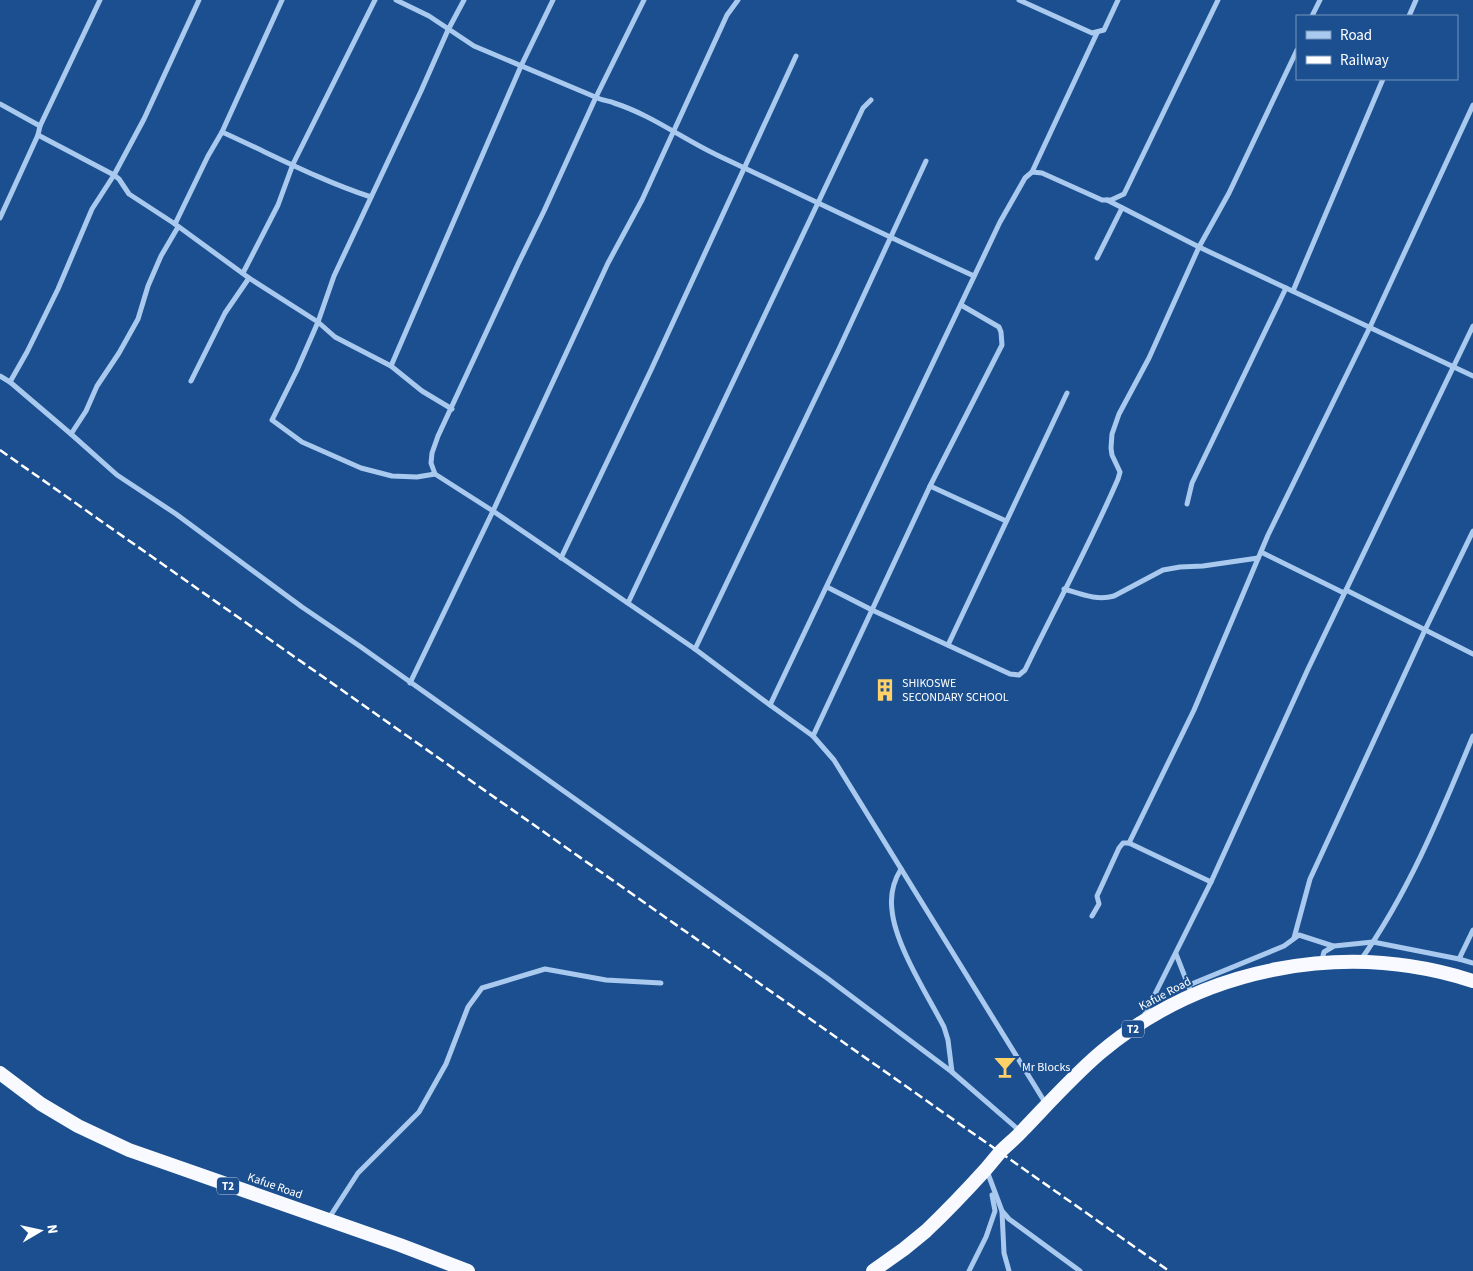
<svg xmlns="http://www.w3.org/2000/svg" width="1473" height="1271" font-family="'Source Sans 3',sans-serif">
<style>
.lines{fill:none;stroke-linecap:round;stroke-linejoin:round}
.minor{stroke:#a9c9ee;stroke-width:5}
.trunk{stroke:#f8faff;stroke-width:14}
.rail{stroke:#fff;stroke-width:2.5;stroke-dasharray:9 4;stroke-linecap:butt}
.labels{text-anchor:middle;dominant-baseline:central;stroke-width:4;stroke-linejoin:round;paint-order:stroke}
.shield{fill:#1b4f8f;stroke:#bbcadd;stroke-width:1}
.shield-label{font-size:11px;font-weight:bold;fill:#fff}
.poi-label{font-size:12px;fill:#fff;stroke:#1b4f8f;text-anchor:start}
.street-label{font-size:12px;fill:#fff;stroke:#1b4f8f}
</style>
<rect width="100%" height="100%" fill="#1b4f8f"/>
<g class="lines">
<g class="minor">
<path d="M396,0l33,16 45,30 126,53c5,2 10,2 14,4 38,12 70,37 105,53 85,40 170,81 255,120"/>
<polyline points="644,0 596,97 544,211 518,264 438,436 432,453 431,463 435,474 493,511 695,649 770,705"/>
<polyline points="1019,0 1092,33 1104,30 1118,0"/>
<polyline points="1312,16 1320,0"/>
<polyline points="1409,16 1416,0"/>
<polyline points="0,104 40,126"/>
<path d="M222,132c49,22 97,48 149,65"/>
<polyline points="38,135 114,175 119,179 129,194 175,224 249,278 318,322 335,337 391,366 422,391 452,409"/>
<polyline points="1032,172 1097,33"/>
<polyline points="1107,200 1199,247 1473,376"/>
<polyline points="0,218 38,135 40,126 100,0"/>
<polyline points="175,224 208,156 222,132 282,0"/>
<polyline points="1097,258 1122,208"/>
<polyline points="243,273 278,205 293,164 375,0"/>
<polyline points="1293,291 1383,79"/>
<polyline points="391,366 521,66 553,0"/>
<polyline points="0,376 10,382 71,434 117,475 176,514 302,607 361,647 827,978 952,1072 1020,1131"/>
<polyline points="191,381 225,313 249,278"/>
<polyline points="10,382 27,352 58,289 92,209 114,175 144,119 199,0"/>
<polyline points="71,434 86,411 97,386 119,353 138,319 148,286 161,256 178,227"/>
<polyline points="435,474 417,477 392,476 361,468 302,442 272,420 297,370 318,322 334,276 421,91 448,30 464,0"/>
<polyline points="930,486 1006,521"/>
<polyline points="1187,504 1192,483 1286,288"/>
<polyline points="1261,552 1344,593"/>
<polyline points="561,558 651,370 796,56"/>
<path d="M827,587l45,23 138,64 9,1 6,-5c31,-64 65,-126 93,-191l2,-7 -8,-17 -1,-7 1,-14 7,-20 30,-56 50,-111 30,-54 68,-143"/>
<path d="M1064,589c17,5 33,12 50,7l49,-26 17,-3 23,-1 55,-8"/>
<polyline points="1346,590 1473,654"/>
<polyline points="628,603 863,108 871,100"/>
<polyline points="948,645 1067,393"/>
<polyline points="695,649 838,351 926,161"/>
<polyline points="410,683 493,511 608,263 642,200 727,15 738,0"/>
<polyline points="813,736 930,486 1002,345 1001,332 999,327 961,305"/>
<polyline points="1129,843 1194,710 1268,535 1370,327 1473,105"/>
<path d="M901,869c-8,13 -11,26 -9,41 3,35 36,86 52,117l4,13 4,32"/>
<polyline points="1092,916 1099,904 1097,896 1119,848 1123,843 1129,843 1211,882"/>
<polyline points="1294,938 1310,879 1425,630 1473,531"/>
<polyline points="1176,954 1192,995"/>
<polyline points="1459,959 1473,930"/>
<path d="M1360,961c49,-69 81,-148 113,-225"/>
<polyline points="1321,963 1324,952 1334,946 1373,942 1459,959 1473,963"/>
<polyline points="1189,985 1284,946 1299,935 1333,946"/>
<polyline points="1143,1018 1211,882 1308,669 1473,326"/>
<polyline points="1046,1104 834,760 813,736 770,705 1000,222 1025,178 1032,172 1042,173 1102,200 1111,200 1124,194 1218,0"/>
<polyline points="987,1171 1002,1211 1009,1219 1080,1271"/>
<polyline points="1002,1212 1004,1253 1009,1271"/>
<polyline points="329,1218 358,1173 419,1112 446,1064 468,1007 482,988 545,969 606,980 661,983"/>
<polyline points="969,1271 986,1237 995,1211 992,1195"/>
</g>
<g class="trunk">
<polyline points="0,1073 41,1104 78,1126 129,1150 400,1245 468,1271"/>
<path d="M873,1271l31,-22 22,-18c21,-20 41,-41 60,-62 5,-6 10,-12 15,-18 7,-7 15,-13 22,-21 25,-26 49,-53 77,-77 103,-87 246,-113 373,-72"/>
</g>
<polyline class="rail" points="0,450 1169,1271"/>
</g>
<defs>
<symbol id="building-bare" viewBox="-9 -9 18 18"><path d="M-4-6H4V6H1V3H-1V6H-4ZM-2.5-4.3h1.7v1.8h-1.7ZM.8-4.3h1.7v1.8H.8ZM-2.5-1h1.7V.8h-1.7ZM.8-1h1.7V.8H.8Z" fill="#ffd166" stroke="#1b4f8f" stroke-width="2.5" paint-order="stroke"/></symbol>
<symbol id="bar-bare" viewBox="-9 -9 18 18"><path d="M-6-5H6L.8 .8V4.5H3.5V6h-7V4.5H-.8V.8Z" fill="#ffd166" stroke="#1b4f8f" stroke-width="2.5" paint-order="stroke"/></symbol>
</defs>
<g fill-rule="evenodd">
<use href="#building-bare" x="869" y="674" width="32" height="32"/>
<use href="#bar-bare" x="989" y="1051" width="32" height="32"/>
</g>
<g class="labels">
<g class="shield">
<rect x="1122" y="1020.5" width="22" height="17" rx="4"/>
<rect x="217" y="1177.5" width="22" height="17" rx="4"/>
</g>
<g class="shield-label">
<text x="1133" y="1029">T2</text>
<text x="228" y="1186">T2</text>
</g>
<g class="poi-label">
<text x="902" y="683">SHIKOSWE<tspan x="902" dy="14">SECONDARY SCHOOL</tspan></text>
<text x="1022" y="1067">Mr Blocks</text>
</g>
<g class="street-label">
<text transform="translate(1165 994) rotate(-28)">Kafue Road</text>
<text transform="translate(275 1186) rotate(19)">Kafue Road</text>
</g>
</g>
<rect x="1296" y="15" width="162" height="65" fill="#1b4f8f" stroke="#7695bc"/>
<rect x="1306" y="31" width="25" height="8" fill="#a9c9ee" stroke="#7695bc"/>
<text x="1340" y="40" font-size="15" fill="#ffffff">Road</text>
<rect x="1306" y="56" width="25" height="8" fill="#ffffff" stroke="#7695bc"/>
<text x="1340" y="65" font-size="15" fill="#ffffff">Railway</text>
<g transform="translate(40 1231) rotate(81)" stroke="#1b4f8f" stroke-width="4" paint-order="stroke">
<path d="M0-4L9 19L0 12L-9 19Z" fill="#ffffff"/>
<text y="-8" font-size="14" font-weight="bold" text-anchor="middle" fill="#ffffff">N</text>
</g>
</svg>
